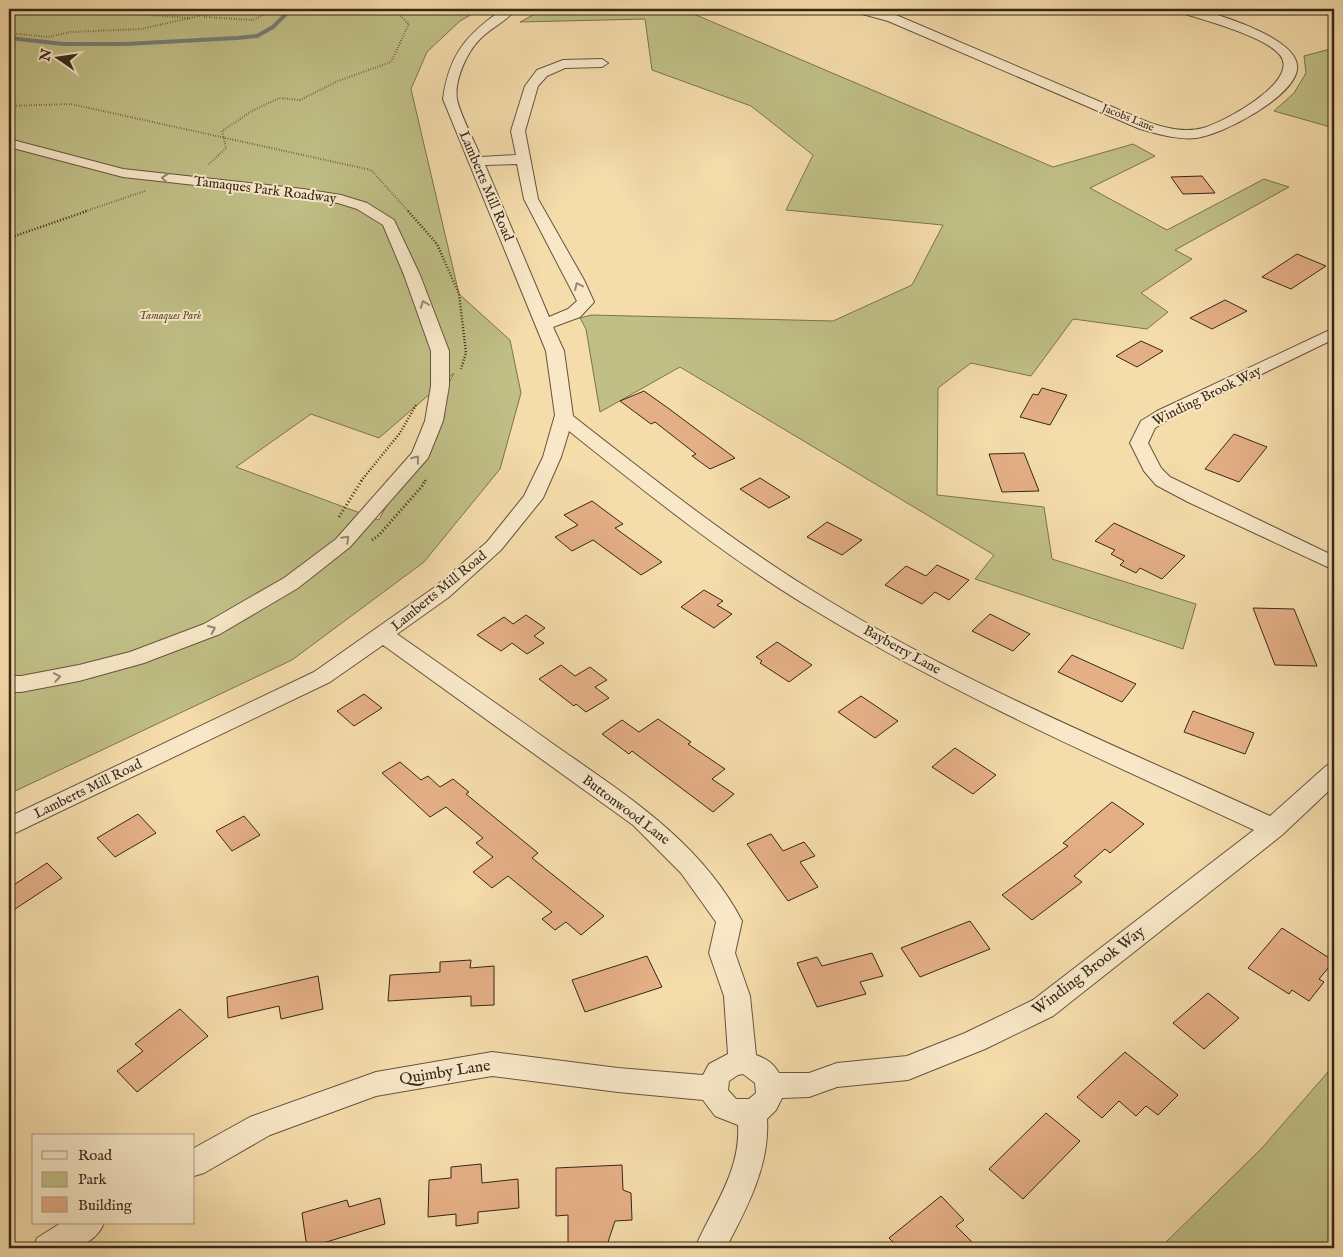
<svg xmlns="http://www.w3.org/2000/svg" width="1343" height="1257" font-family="'IM FELL English',serif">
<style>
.green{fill:#c0bf86;stroke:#7b7350;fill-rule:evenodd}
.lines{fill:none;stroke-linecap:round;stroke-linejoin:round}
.stream{stroke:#777e77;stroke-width:4}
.building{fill:#e5af86;stroke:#362719}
.minor-casing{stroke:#66543e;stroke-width:2}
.path-far2{stroke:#362719;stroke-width:2;stroke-dasharray:0.5 2;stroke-linecap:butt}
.path-far1{stroke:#362719;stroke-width:2.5;stroke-dasharray:1 2;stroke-linecap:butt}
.path{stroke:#362719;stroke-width:3;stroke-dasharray:1 2.5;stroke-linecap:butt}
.minor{fill:#f8e8c8;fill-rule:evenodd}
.oneway{stroke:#978870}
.labels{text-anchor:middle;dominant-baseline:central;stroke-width:4;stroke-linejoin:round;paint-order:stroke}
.far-street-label{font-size:11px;fill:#362719;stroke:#f8e8c8}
.far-park-label{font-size:11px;font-style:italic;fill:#584d34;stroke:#f8e8c8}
.street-label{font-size:14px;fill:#362719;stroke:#f8e8c8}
.near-street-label{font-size:16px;fill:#362719;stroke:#f8e8c8}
</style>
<rect width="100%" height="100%" fill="#f5dcab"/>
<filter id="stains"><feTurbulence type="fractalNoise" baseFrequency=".004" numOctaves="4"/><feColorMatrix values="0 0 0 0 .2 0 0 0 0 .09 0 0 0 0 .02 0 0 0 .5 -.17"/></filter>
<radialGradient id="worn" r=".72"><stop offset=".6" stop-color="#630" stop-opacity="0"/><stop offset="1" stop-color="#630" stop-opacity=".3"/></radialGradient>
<g class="green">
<path d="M9,9h472l-21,12 -33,31 -16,37 48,205 51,46 11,53 -21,76 -76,93 -132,98 -283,134zM454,373l-75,147 -143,-53 75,-53 68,24z"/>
<polygon points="544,9 682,9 1053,167 1133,144 1155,156 1090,188 1167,230 1264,179 1289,187 1175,250 1192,259 1141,293 1168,312 1147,329 1073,319 1031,376 971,363 938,388 937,495 1044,507 1052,559 1196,604 1183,649 975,579 994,555 680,367 600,412 586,329 580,318 591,315 833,321 912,285 943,225 786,210 813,155 751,106 652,70 645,19 520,22"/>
<polygon points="1334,48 1334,128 1274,111 1294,93 1306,73 1304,56"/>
<polygon points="1334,1065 1334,1248 1160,1248 1262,1148"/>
</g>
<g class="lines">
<polyline class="stream" points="9,38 63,44 125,44 237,38 257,36 273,27 288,12 303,9"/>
</g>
<g class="building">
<polygon points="1202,176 1215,193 1183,194 1171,177"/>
<polygon points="1297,254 1326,266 1291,289 1262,277"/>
<polygon points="1225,300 1247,311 1212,329 1190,318"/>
<polygon points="1141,341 1163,351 1137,367 1116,356"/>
<polygon points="1042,388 1067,395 1050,425 1020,417 1033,394 1038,395"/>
<polygon points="644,391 668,408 735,458 710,469 692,456 696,454 655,422 651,424 620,401"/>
<polygon points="1234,434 1267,447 1239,482 1205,469"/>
<polygon points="1024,453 1039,491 1002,492 989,454"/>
<polygon points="760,478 790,497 769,508 740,489"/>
<polygon points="592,501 623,524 615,528 662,562 641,575 593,540 572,551 555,537 578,525 564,515"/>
<polygon points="827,522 862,540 842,555 807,537"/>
<polygon points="1114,523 1185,556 1162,579 1140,568 1136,573 1120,565 1124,561 1111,554 1115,550 1095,541"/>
<polygon points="937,565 969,580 949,600 935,592 922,604 885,585 906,566 926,576"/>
<polygon points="704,590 723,601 717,605 732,614 714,628 681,607"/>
<polygon points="1253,608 1294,609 1317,666 1275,665"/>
<polygon points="990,614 1030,634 1013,651 972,631"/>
<polygon points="526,615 545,628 534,636 544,643 527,654 512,643 501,651 477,635 504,617 513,624"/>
<polygon points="777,642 812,665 789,682 760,663 762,661 756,657"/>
<polygon points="1072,655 1136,684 1122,702 1058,672"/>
<polygon points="561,665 575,676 590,667 607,680 595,687 609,698 586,712 576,704 574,706 539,679"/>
<polygon points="364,694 382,708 354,726 337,711"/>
<polygon points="861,696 898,721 875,738 838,712"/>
<polygon points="1193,711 1254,733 1245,754 1184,732"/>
<polygon points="658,719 691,742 688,744 725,769 712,779 734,794 713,812 632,751 629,754 602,734 622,720 639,732"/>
<polygon points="955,748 996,775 973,794 932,767"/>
<polygon points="400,762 421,780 428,776 440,787 453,779 469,792 466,794 538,853 532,858 604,916 581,935 566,922 555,930 542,919 552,912 508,876 492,888 473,872 493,857 476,843 483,838 446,807 430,817 382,773"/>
<polygon points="1112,802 1144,824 1110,853 1105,849 1074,876 1082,882 1032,920 1002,895 1068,846 1063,843"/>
<polygon points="138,814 156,833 115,857 97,838"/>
<polygon points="244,816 260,835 232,851 216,831"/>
<polygon points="771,834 783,851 804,842 815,856 800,862 818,887 788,901 747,844"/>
<polygon points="47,863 62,878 9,913 9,888"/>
<polygon points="970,921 990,949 920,977 901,948"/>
<polygon points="1282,928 1334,961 1319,979 1324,982 1309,1001 1292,990 1289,994 1248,968"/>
<polygon points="872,953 883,976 860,982 866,994 817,1007 797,963 817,957 822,966"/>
<polygon points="647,956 662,987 585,1012 572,980"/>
<polygon points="471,960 470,968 494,966 494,1005 471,1006 471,996 388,1001 390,975 440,972 440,962"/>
<polygon points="318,976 323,1009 281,1019 279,1006 228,1018 227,997"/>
<polygon points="1208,993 1239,1018 1204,1049 1173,1023"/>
<polygon points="180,1009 208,1036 137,1092 117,1071 143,1051 135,1044"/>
<polygon points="1125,1052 1178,1095 1158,1115 1146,1106 1136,1116 1119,1101 1102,1118 1077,1097"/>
<polygon points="1046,1113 1080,1141 1023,1199 989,1169"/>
<polygon points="481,1164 482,1183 518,1179 519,1208 478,1212 478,1223 456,1226 456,1214 428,1217 429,1180 451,1178 451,1167"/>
<polygon points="622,1165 623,1190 631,1193 632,1220 615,1221 606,1248 568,1248 568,1215 556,1216 556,1168"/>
<polygon points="941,1196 964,1220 956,1226 978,1248 899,1248 889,1238"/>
<polygon points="380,1198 385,1224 307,1248 302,1213 347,1200 349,1207"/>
</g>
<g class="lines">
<defs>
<g id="minor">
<path d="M503,9h13c-9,12 -25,19 -36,30 -13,13 -26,41 -23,60 2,13 18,44 24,58l35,-2 -5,-24 14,-45 12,-16 26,-10 39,-1 6,4 -6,4 -37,1 -18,8 -9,10 -13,45 13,68 46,81 10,22 -14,15 -27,10 11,24 9,65c82,64 163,129 253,183 140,86 295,149 444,217l56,-50 8,-3v23l-52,49 -229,181 -68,33 -77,31 -71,7 -28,10 -27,1 -6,12 -9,9c3,46 -20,89 -41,129h-31c17,-40 46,-77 43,-123l-23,-9 -12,-16 -85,-8 -126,-16 -116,20 -106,39 -66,38 -10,3v-28l56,-31 126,-45 116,-20 126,16 85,7 6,-11 19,-10 -4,-58 -15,-43 7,-31 -35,-49 -48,-48 -250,-180 -53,37 -321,154v-19l305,-145 121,-85 52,-45 37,-46 19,-39 12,-42 -9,-64 -103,-252c6,-45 24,-65 60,-90zM517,164l7,35 53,102 -9,8 -19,8 -64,-152zM569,431c79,63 158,127 245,179 140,85 291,151 440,220l-221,170 -68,33 -58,23 -70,7 -28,10h-30c-6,-10 -12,-14 -23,-18l-6,-59 -15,-43 7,-32c-41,-79 -116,-126 -186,-175 -53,-38 -106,-75 -159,-112l52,-37 52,-47 42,-52 18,-41zM743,1074l12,9 1,10 -7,6h-13l-8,-9 1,-9 9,-6z"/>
<path d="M853,9h19l24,6 254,108c16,5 35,10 53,5 20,-5 98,-47 77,-73 -15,-19 -77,-35 -101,-43l-2,-3c6,0 13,-1 19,0 24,6 106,30 101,61 -5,28 -75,65 -101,68 -19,2 -38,-4 -56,-9l-252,-108 -33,-9z"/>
<polygon points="9,139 123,169 303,189 341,195 367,203 394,220 420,275 449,351 449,386 443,421 428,458 350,547 298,588 220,634 144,663 79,681 21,692 9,692 9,676 21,676 79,665 130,652 204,624 284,578 336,539 412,453 425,421 431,386 431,351 404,275 383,225 357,209 338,203 303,197 123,177 9,147"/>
<polygon points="1334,328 1334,339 1169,419 1155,428 1148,443 1161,468 1170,477 1334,556 1334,570 1188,502 1156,485 1144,471 1130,443 1141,421 1157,411"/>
<path d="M61,1223h43c-13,30 -44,25 -71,25l4,-10z"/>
</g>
</defs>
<use href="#minor" class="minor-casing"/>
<g class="path-far2">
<polyline points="65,9 190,18"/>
<polyline points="204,17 253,20 275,9"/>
<polyline points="9,33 48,37 71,32 141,29 230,9"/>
<polyline points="9,106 71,104 371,170 409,212"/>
<polyline points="209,164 226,148 222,131 252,111 279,98 300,100 338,81 391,62 409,24 396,12 397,9"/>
<polyline points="83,212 145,191"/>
</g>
<g class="path-far1">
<polyline points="408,211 437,244 459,294 466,353 461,369"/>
<polyline points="9,238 87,211"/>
<polyline points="361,481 400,433 416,405"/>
<polyline points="425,481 426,478"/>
</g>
<g class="path">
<polyline points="339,517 362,480"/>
<polyline points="372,540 379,535 423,485 425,480"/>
</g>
<use href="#minor" class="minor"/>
</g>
<defs><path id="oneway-chevron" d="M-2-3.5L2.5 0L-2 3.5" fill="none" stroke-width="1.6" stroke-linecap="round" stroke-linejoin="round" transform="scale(1.25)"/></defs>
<g class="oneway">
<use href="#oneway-chevron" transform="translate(165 178) rotate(-174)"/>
<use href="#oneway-chevron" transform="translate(578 286) rotate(-115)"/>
<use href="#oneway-chevron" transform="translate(424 304) rotate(-111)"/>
<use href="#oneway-chevron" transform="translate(416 459) rotate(-52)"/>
<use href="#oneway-chevron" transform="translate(346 539) rotate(-45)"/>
<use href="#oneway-chevron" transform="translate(212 629) rotate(-25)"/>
<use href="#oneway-chevron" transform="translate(57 677) rotate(-10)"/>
</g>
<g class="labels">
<g class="far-street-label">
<text transform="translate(1128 118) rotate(22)">Jacobs Lane</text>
</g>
<g class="far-park-label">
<text x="170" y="316">Tamaques Park</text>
</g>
<g class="street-label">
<text transform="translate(486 186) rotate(67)">Lamberts Mill Road</text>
<text transform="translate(265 190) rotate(7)">Tamaques Park Roadway</text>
<text transform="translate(1207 396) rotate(-26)">Winding Brook Way</text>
<text transform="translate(439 591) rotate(-39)">Lamberts Mill Road</text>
<text transform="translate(902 650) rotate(29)">Bayberry Lane</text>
<text transform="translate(88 789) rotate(-26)">Lamberts Mill Road</text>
<text transform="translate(626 810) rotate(37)">Buttonwood Lane</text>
</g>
<g class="near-street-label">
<text transform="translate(1089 971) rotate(-37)">Winding Brook Way</text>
<text transform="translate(445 1073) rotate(-9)">Quimby Lane</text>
</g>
</g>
<rect width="1343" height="1257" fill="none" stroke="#f5dcab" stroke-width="30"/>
<rect x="10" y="10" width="1323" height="1237" fill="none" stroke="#362719" stroke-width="2.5"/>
<rect x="15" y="15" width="1313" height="1227" fill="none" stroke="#362719"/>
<rect x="32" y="1134" width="162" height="90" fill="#f8e8c8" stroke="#aa9b82"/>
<rect x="42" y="1151" width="25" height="8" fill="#f8e8c8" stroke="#aa9b82"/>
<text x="78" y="1160" font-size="15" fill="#362719">Road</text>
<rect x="42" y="1172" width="25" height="15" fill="#c0bf86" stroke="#aa9b82"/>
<text x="78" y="1184" font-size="15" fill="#362719">Park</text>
<rect x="42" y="1197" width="25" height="15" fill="#e5af86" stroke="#aa9b82"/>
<text x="78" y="1210" font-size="15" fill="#362719">Building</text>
<g transform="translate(58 58) rotate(283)" stroke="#f8e8c8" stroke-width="4" paint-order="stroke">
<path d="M0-4L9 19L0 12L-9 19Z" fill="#362719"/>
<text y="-8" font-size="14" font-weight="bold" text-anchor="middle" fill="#362719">N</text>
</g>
<rect width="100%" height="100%" filter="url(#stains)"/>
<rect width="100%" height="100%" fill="url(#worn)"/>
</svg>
